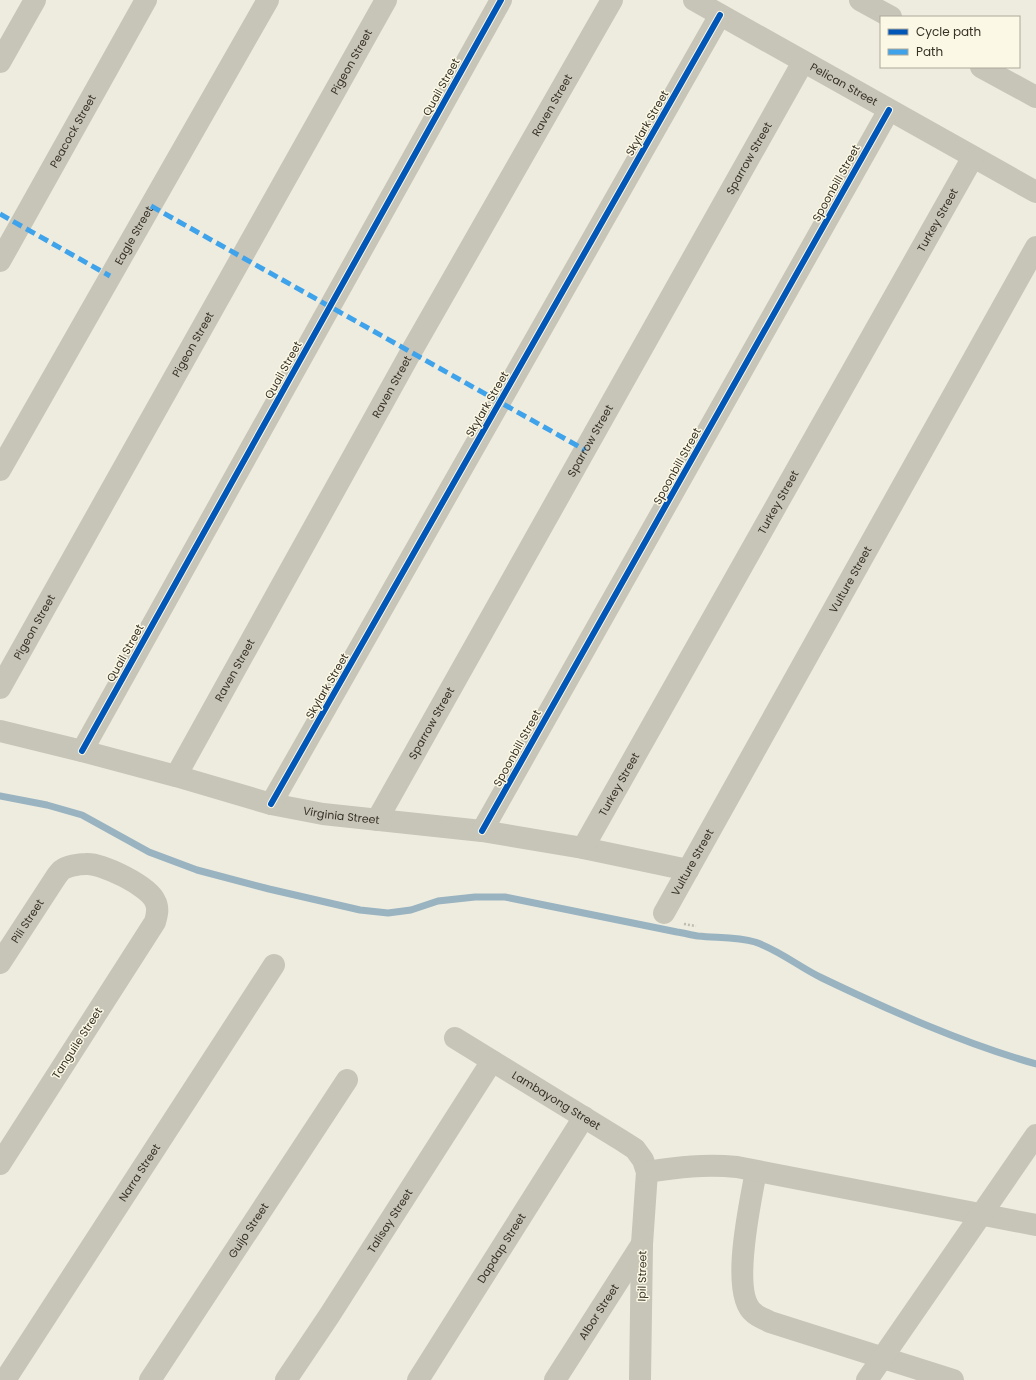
<svg xmlns="http://www.w3.org/2000/svg" width="1036" height="1380" font-family="Poppins,sans-serif">
<style>
.lines{fill:none;stroke-linecap:round;stroke-linejoin:round}
.stream{stroke:#99b3c0;stroke-width:7}
.path{stroke:#bfbcb1;stroke-width:2.5;stroke-dasharray:2 2;stroke-linecap:butt}
.street{stroke:#c7c4b8;stroke-width:22}
.quiet{stroke:#3fa3eb;stroke-width:5;stroke-dasharray:10 5;stroke-linecap:butt}
.cycleway-casing{stroke:#fbf8e5;stroke-width:8}
.cycleway{stroke:#0057b8;stroke-width:6}
.labels{text-anchor:middle;dominant-baseline:central;stroke-width:3;stroke-linejoin:round;paint-order:stroke}
.street-label{font-size:11px;fill:#373126;stroke:#fbf8e5}
</style>
<rect width="100%" height="100%" fill="#eeecdf"/>
<g class="lines">
<path class="stream" d="M0,796l47,9 35,10 67,37 48,18 72,19 91,21 28,3 23,-3 27,-9 37,-4h30l172,35c7,1 14,3 21,4 19,2 39,1 57,6 24,8 44,25 67,36 69,33 140,65 214,86"/>
<polyline class="path" points="684,924 696,926"/>
<g class="street">
<path id="s1" d="M694,0l342,192"/>
<polyline points="860,0 891,17"/>
<polyline points="0,62 35,0"/>
<polyline points="981,67 1036,97"/>
<path id="s2" d="M0,261l146,-261"/>
<path id="s3" d="M0,470l268,-470"/>
<path id="s4" d="M0,688l386,-688"/>
<path id="s5" d="M0,731l82,20 94,25 95,28 52,10 159,17 101,17 105,22"/>
<polyline points="82,751 501,0"/>
<path id="s6" d="M176,776l235,-424 201,-352"/>
<polyline points="271,804 720,15"/>
<path id="s7" d="M377,820l426,-758"/>
<polyline points="482,831 889,110"/>
<path id="s8" d="M583,848l390,-691"/>
<path id="s9" d="M664,913l372,-666"/>
<path id="s10" d="M0,963l54,-83c2,-3 5,-8 8,-10 5,-4 17,-6 24,-6 16,-1 63,22 69,37 4,7 2,14 0,21l-155,242"/>
<path id="s11" d="M455,1038l166,102 14,9 8,11 4,12 -5,72 -2,136"/>
<path d="M756,1171c-5,29 -27,123 -2,142 4,4 11,6 16,9l183,58"/>
<path d="M647,1172c32,-5 58,-8 90,-5l299,58"/>
<path id="s12" d="M5,1380l269,-415"/>
<path id="s13" d="M150,1380l197,-300"/>
<path id="s14" d="M286,1380l43,-64 163,-255"/>
<path id="s15" d="M418,1380l166,-263"/>
<path id="s16" d="M555,1380l87,-136"/>
<polyline points="867,1380 1036,1135"/>
</g>
<g class="quiet">
<polyline points="151,206 585,450"/>
<polyline points="0,214 110,276"/>
</g>
<defs>
<g id="cycleway">
<polyline points="82,751 501,0"/>
<polyline points="271,804 720,15"/>
<polyline points="482,831 889,110"/>
</g>
</defs>
<use href="#cycleway" class="cycleway-casing"/>
<use href="#cycleway" class="cycleway"/>
</g>
<g class="labels">
<g class="street-label">
<text stroke="none"><textPath href="#s4" startOffset="718">Pigeon Street</textPath></text>
<text stroke="none"><textPath href="#s1" startOffset="172">Pelican Street</textPath></text>
<text transform="translate(441 87) rotate(-61)">Quail Street</text>
<text stroke="none"><textPath href="#s6" startOffset="769">Raven Street</textPath></text>
<text transform="translate(647 123) rotate(-60)">Skylark Street</text>
<text stroke="none"><textPath href="#s2" startOffset="149">Peacock Street</textPath></text>
<text stroke="none"><textPath href="#s7" startOffset="759">Sparrow Street</textPath></text>
<text transform="translate(836 183) rotate(-61)">Spoonbill Street</text>
<text stroke="none"><textPath href="#s8" startOffset="721">Turkey Street</textPath></text>
<text stroke="none"><textPath href="#s3" startOffset="270">Eagle Street</textPath></text>
<text stroke="none"><textPath href="#s4" startOffset="394">Pigeon Street</textPath></text>
<text transform="translate(283 370) rotate(-61)">Quail Street</text>
<text stroke="none"><textPath href="#s6" startOffset="445">Raven Street</textPath></text>
<text transform="translate(487 404) rotate(-60)">Skylark Street</text>
<text stroke="none"><textPath href="#s7" startOffset="435">Sparrow Street</textPath></text>
<text transform="translate(677 466) rotate(-61)">Spoonbill Street</text>
<text stroke="none"><textPath href="#s8" startOffset="397">Turkey Street</textPath></text>
<text stroke="none"><textPath href="#s9" startOffset="382">Vulture Street</textPath></text>
<text stroke="none"><textPath href="#s4" startOffset="70">Pigeon Street</textPath></text>
<text transform="translate(125 653) rotate(-61)">Quail Street</text>
<text stroke="none"><textPath href="#s6" startOffset="121">Raven Street</textPath></text>
<text transform="translate(327 686) rotate(-60)">Skylark Street</text>
<text stroke="none"><textPath href="#s7" startOffset="111">Sparrow Street</textPath></text>
<text transform="translate(517 748) rotate(-61)">Spoonbill Street</text>
<text stroke="none"><textPath href="#s8" startOffset="73">Turkey Street</textPath></text>
<text stroke="none"><textPath href="#s5" startOffset="352">Virginia Street</textPath></text>
<text stroke="none"><textPath href="#s9" startOffset="58">Vulture Street</textPath></text>
<text stroke="none"><textPath href="#s10" startOffset="50">Pili Street</textPath></text>
<text transform="translate(77 1043) rotate(-57)">Tanguile Street</text>
<text stroke="none"><textPath href="#s11" startOffset="119">Lambayong Street</textPath></text>
<text stroke="none"><textPath href="#s12" startOffset="247">Narra Street</textPath></text>
<text stroke="none"><textPath href="#s14" startOffset="190">Talisay Street</textPath></text>
<text stroke="none"><textPath href="#s13" startOffset="179">Guijo Street</textPath></text>
<text stroke="none"><textPath href="#s15" startOffset="156">Dapdap Street</textPath></text>
<text transform="translate(642 1276) rotate(-89)">Ipil Street</text>
<text stroke="none"><textPath href="#s16" startOffset="81">Albor Street</textPath></text>
</g>
</g>
<rect x="880" y="16" width="140" height="52" fill="#fbf8e5" stroke="#ada899"/>
<rect x="888" y="29" width="20" height="6" fill="#0057b8" stroke="#ada899"/>
<text x="916" y="36" font-size="12" fill="#373126">Cycle path</text>
<rect x="888" y="49" width="20" height="6" fill="#3fa3eb" stroke="#ada899"/>
<text x="916" y="56" font-size="12" fill="#373126">Path</text>
</svg>
